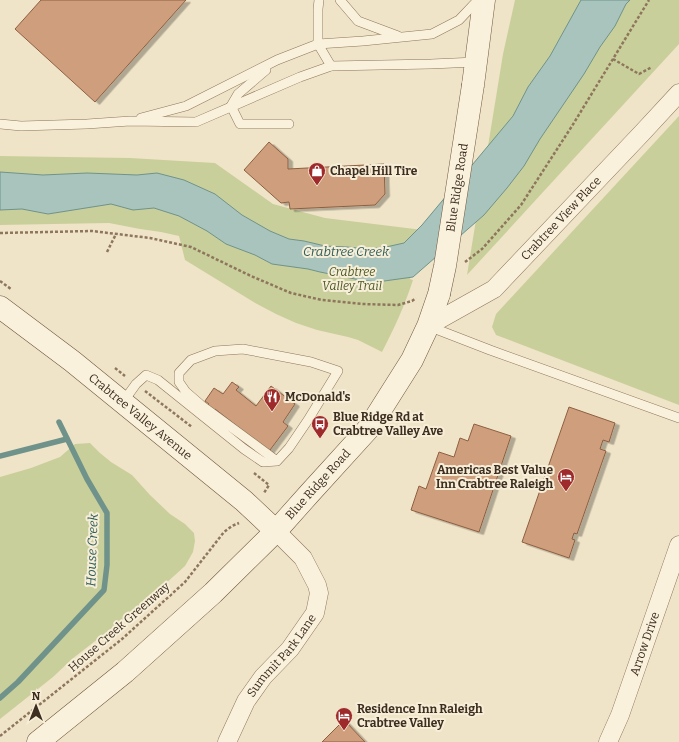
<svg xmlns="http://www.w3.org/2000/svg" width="679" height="742" font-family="Bitter,serif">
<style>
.green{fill:#c9cf9b}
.water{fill:#a9c4bc;stroke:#6f938a}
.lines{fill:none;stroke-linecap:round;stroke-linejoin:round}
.stream{stroke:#6f938a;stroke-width:5.5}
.building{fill:#cf9f7d;stroke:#8d5f41;filter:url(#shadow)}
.lane-casing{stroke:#8d765c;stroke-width:10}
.street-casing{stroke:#8d765c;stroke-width:19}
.secondary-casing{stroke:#6f573f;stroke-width:23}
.path{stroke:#8d765c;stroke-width:2.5;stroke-dasharray:3 2;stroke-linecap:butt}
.lane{stroke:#faf1dc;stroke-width:9}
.street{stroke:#faf1dc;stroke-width:18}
.secondary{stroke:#faf1dc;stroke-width:22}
.secondary-bridge-casing{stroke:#6f573f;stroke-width:23;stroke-linecap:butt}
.secondary-bridge{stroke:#faf1dc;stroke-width:22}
.labels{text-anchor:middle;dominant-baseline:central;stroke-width:4;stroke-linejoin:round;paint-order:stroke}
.poi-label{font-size:12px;font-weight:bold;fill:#3d2e20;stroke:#f7eed8;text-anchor:start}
.street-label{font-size:12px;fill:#3d2e20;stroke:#f7eed8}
.park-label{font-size:12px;font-style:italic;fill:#4d5a26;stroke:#f7eed8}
.water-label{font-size:13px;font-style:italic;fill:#2f5d5a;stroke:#f7eed8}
</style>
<defs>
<filter id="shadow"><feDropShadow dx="4.5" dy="2.5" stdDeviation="0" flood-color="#0004"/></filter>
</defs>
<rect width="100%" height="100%" fill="#f0e4c8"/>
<g class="green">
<polygon points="515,0 679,0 679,44 467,275 503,54"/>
<polygon points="679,116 679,405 496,335 492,327 496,314"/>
<path d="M0,156l130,2 85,5 58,41 52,14 98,12 -5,24 -8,25 3,1c-8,25 -19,49 -31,72l-24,-12 -10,-3 -31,-7 -21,-7 -20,-9 -19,-10 -72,-44 -6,-24 -18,-4 -21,-3 -31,-6 -109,2z"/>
<polygon points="90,443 100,453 111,462 132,475 150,495 170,514 185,524 194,533 195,541 193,552 185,566 164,585 144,603 72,659 53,677 0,719 0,477 31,468 60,457 75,444"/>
</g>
<polygon class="water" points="581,0 630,0 626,4 615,26 600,47 584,74 540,139 524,166 507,188 484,215 413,277 377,282 360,280 320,272 308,269 272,264 255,255 226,244 207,231 179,216 154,208 133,210 111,204 48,214 22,209 0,210 0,172 43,175 87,173 137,175 157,173 184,180 215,194 242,215 270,231 289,239 304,241 325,246 347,247 368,249 386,247 404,243 422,225 513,116 528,87 550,56"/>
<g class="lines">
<g class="stream">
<polyline points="0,456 67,439"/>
<polyline points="0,698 18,682 104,590 107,565 107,513 87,479 59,422"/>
</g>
</g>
<g class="building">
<polygon points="41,0 186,0 95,102 15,29"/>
<polygon points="269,142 288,159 288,169 384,164 385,194 375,205 290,209 289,202 281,203 244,170"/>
<polygon points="232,382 239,387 236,390 256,406 271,386 295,404 283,422 288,426 267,454 251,437 215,409 213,412 206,407 209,404 205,401 214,388 223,394"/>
<polygon points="569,407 615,423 609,442 603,440 600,449 606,451 577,534 574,533 572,539 575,540 569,558 522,542"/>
<polygon points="474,424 511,436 479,532 411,510 419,486 426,489 439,452 454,457 460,438 468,441"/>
<polygon points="344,720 365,742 322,742"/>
</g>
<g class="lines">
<defs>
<g id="lane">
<polyline points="319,0 318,9 318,44 331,66"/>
<polyline points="340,0 358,21 398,36"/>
<polyline points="266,70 238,94 231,106 240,124 289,124"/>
<polyline points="141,118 186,106 277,60 318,44 363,41 432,34 459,20 478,0"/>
<polyline points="0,124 21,126 87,124 130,121 196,122 300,77 331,66 431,64 476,62"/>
<polyline points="428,326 490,350 679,418"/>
<polyline points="123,402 136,384 146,375 158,380 244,449 263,462 277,461 289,448 308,420 338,371 311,362 243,349 215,351 191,360 179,373 179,382 186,392 201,405 277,461"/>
</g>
<g id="street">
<path id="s1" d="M428,326l66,-37 148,-156 37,-40"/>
<path id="s2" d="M227,742l19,-41 17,-24 27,-28 25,-36 4,-20 -2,-8 -14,-27 -27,-27"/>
<path id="s3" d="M608,742l12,-27 59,-170"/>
</g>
<g id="secondary">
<polyline points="473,85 484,0"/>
<path id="s4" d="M0,307l72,54 172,140 32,30"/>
<path id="s5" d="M38,742l87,-70 88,-79 63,-62 33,-37 60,-66 43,-68 16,-34 11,-32"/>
</g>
</defs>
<use href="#lane" class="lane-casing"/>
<use href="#street" class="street-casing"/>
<use href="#secondary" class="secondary-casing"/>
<g class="path">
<polyline points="613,59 639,74 652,67"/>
<polyline points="0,233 92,231 150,238 191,247 251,276 291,293 322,300 362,304 398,305 412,301 416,298"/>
<polyline points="107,252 116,234"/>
<polyline points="465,262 482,249 521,205 572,126 649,0"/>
<polyline points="0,281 11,289"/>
<polyline points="115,368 125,376"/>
<polyline points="145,391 192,427"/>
<polyline points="254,473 269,485 264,493"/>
<polyline points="0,736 122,639 185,582 224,532 232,526 239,523"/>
</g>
<use href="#lane" class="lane"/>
<use href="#street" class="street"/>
<use href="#secondary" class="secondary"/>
<defs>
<g id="secondary-bridge">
<path id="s6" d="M439,294l6,-28 28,-181"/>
</g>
</defs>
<use href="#secondary-bridge" class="secondary-bridge-casing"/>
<use href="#secondary-bridge" class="secondary-bridge"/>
</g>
<defs>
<symbol id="shop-pin" viewBox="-11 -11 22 30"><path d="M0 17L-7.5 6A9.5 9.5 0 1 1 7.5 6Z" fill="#9e2a2b" stroke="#f7eed8"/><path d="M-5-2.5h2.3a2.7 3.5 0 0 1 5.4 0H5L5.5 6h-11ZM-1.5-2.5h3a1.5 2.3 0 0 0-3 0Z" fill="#fff"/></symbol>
<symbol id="restaurant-pin" viewBox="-11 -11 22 30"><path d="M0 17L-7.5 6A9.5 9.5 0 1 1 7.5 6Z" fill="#9e2a2b" stroke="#f7eed8"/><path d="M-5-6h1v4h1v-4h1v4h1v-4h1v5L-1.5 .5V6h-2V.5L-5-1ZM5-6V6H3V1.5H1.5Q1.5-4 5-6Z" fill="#fff"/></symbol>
<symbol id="bus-pin" viewBox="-11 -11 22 30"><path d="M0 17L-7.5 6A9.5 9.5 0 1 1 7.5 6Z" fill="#9e2a2b" stroke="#f7eed8"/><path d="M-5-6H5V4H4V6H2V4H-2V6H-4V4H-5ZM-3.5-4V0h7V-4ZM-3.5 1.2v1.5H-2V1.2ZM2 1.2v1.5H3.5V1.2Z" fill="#fff"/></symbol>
<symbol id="hotel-pin" viewBox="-11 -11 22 30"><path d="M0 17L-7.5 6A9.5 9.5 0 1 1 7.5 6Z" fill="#9e2a2b" stroke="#f7eed8"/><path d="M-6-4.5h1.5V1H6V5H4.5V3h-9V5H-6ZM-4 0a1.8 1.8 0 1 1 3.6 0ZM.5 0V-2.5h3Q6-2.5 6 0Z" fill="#fff"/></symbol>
</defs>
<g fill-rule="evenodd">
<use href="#shop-pin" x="307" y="161" width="20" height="27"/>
<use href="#restaurant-pin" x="262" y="387" width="20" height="27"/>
<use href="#bus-pin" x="310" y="414" width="20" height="27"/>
<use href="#hotel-pin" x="556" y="467" width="20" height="27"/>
<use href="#hotel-pin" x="334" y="706" width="20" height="27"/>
</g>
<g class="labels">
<g class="poi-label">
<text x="330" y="171">Chapel Hill Tire</text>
<text x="285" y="397">McDonald's</text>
<text x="333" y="417">Blue Ridge Rd at<tspan x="333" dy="14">Crabtree Valley Ave</tspan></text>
<text x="553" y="470" text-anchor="end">Americas Best Value<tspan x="553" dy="14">Inn Crabtree Raleigh</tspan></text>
<text x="357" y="709">Residence Inn Raleigh<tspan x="357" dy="14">Crabtree Valley</tspan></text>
</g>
<g class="street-label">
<text stroke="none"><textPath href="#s6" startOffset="108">Blue Ridge Road</textPath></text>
<text stroke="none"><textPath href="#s1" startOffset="173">Crabtree View Place</textPath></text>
<text stroke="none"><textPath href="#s4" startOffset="178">Crabtree Valley Avenue</textPath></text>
<text stroke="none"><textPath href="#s5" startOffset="381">Blue Ridge Road</textPath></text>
<text transform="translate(119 627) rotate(-41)">House Creek Greenway</text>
<text stroke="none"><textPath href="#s3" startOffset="105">Arrow Drive</textPath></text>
<text stroke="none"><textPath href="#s2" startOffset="103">Summit Park Lane</textPath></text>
</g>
<g class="park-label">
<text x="352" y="272">Crabtree<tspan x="352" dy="14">Valley Trail</tspan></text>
</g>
<g class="water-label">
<text x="346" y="251">Crabtree Creek</text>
<text transform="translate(92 550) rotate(-88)">House Creek</text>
</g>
</g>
<g transform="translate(36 706)" stroke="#f7eed8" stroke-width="3" paint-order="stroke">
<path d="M0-3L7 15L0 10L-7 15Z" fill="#3d2e20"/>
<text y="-6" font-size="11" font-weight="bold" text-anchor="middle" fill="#3d2e20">N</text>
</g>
</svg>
